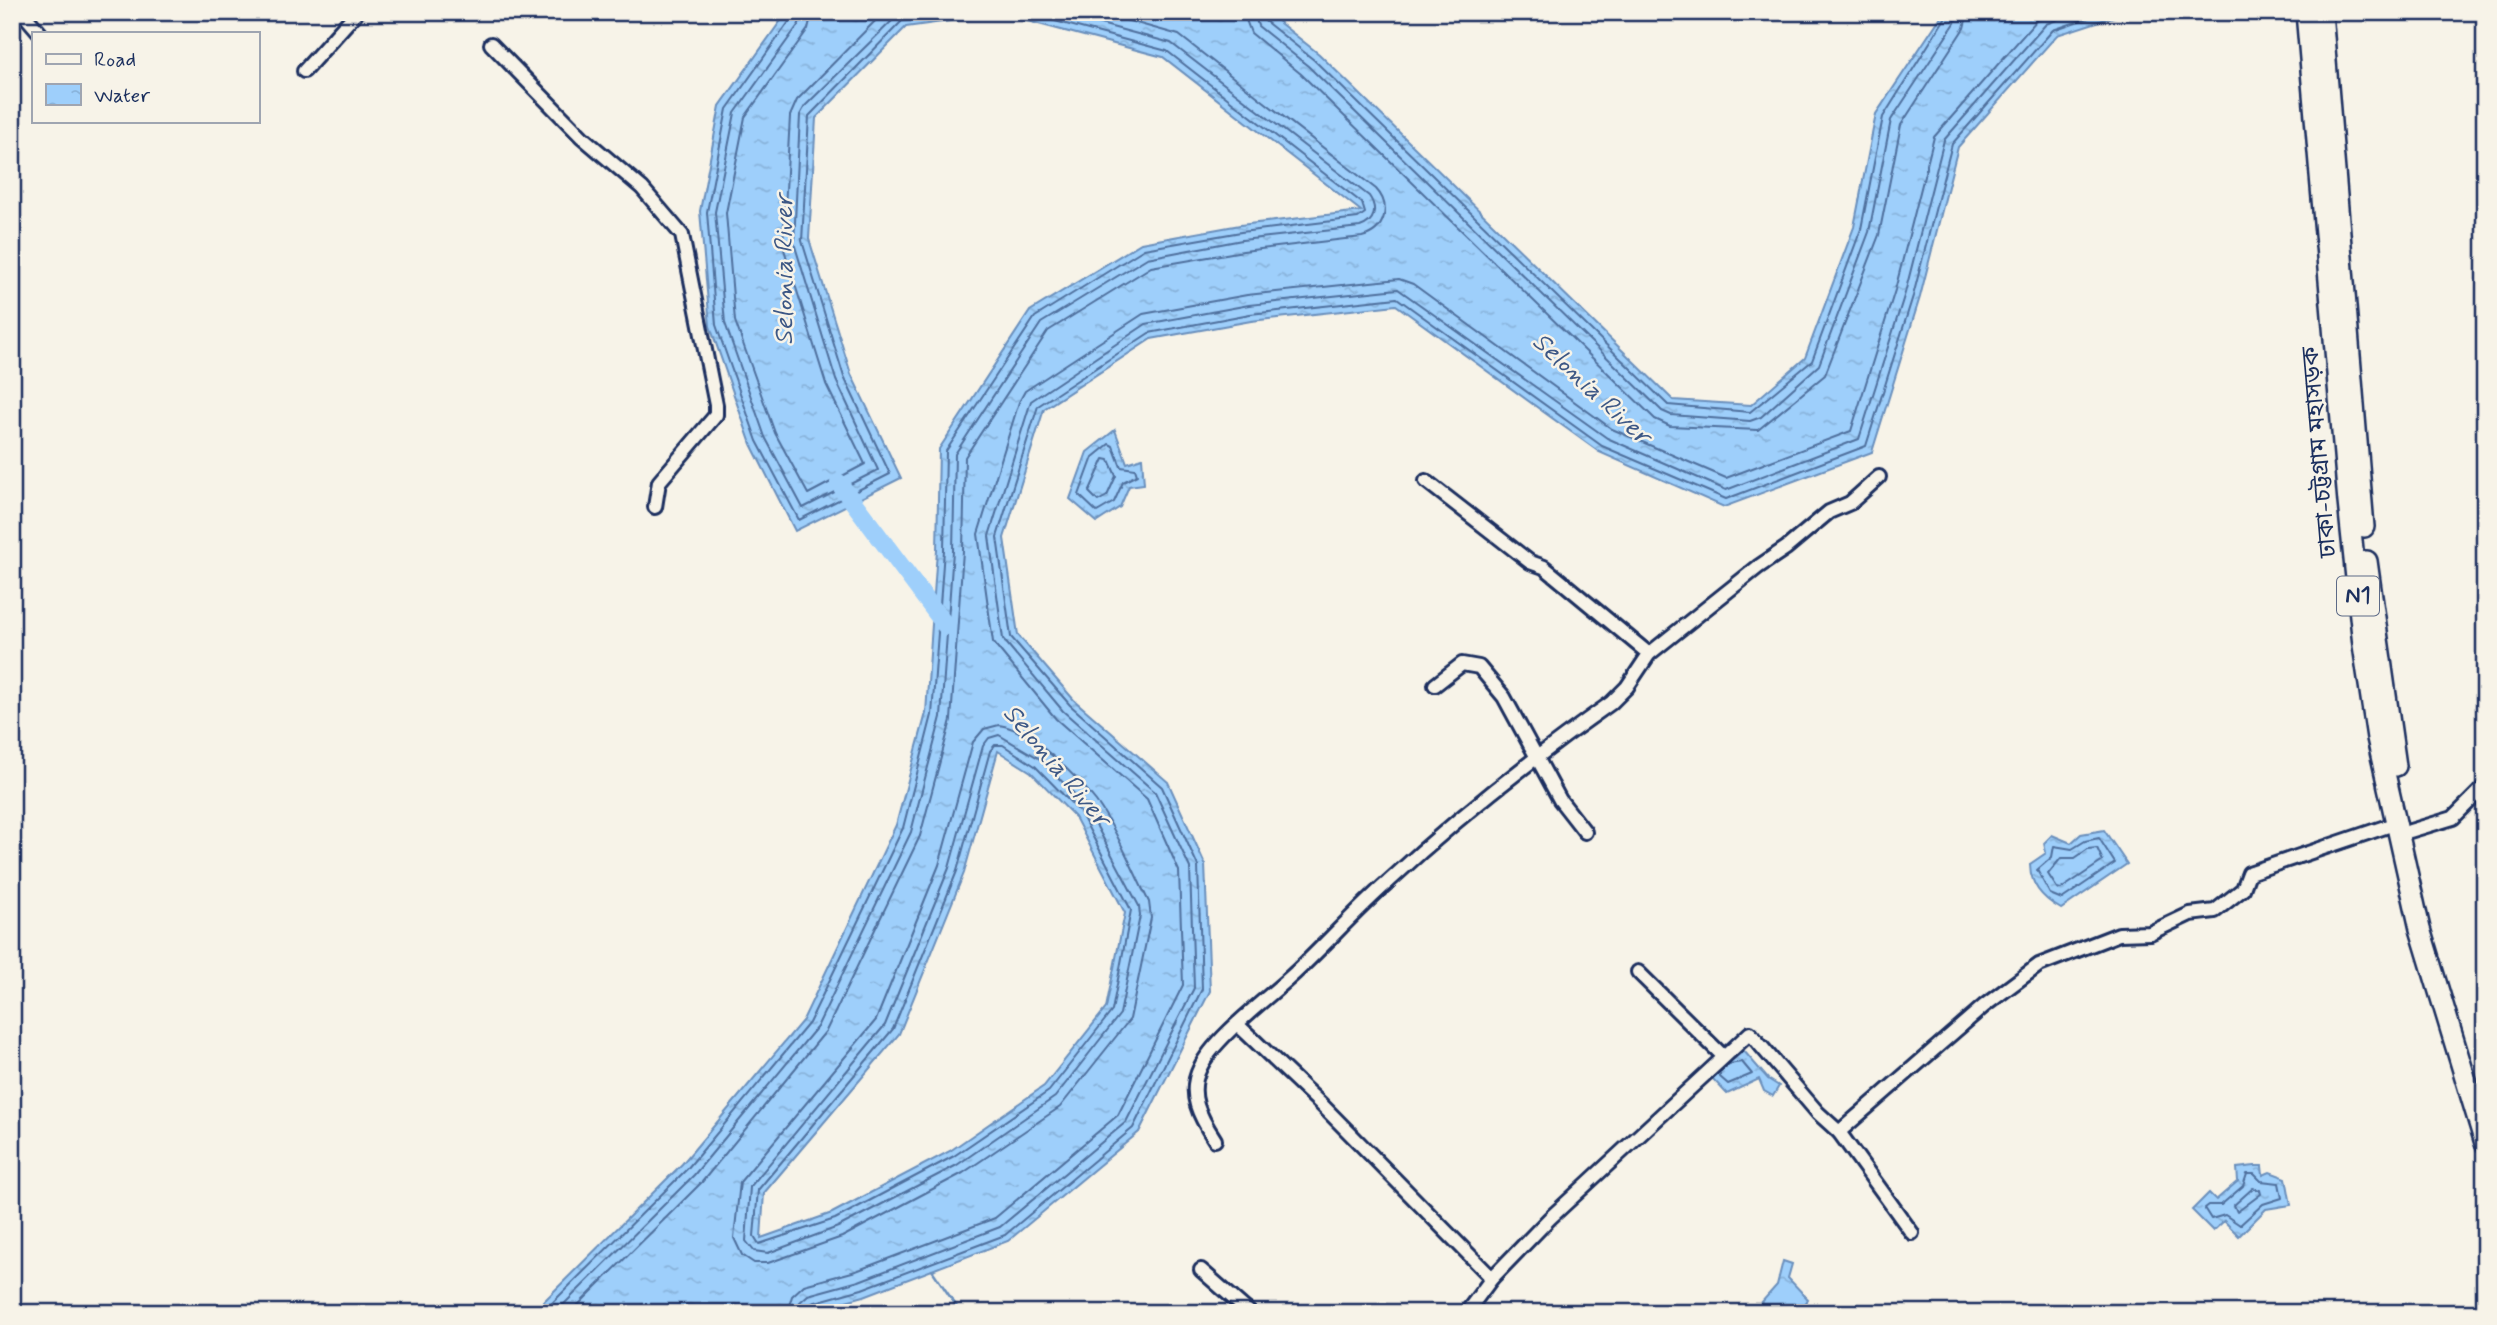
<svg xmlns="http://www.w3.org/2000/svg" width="2497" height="1325" font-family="Mynerve,'Noto Sans Bengali',sans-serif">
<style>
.water{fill:url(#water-ripples);stroke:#6a8fbc;stroke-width:2;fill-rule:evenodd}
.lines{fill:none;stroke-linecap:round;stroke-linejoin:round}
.shore{stroke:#4f6f9d;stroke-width:2}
.stream{stroke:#6a8fbc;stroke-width:2.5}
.river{stroke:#9ecffb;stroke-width:18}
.minor-casing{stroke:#1b2f5e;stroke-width:18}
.highway-casing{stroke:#1b2f5e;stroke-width:24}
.minor{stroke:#f7f3e8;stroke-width:12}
.highway{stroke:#f7f3e8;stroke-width:19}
.labels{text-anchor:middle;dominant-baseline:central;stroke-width:5;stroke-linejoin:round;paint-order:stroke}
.shield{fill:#f7f3e8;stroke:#5d6a87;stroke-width:2}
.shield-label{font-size:23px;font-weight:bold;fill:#1b2f5e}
.street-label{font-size:24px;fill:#1b2f5e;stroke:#f7f3e8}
.water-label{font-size:26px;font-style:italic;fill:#3c5785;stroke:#f7f3e8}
</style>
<defs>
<pattern id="water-ripples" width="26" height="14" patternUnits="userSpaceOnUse" patternTransform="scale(1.75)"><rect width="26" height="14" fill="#9ecffb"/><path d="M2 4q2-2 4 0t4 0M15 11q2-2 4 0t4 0" fill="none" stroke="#88b2da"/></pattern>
</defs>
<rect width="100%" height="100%" fill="#f7f3e8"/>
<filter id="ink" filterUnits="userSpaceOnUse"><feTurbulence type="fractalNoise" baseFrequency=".0143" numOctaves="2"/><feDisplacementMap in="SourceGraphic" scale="14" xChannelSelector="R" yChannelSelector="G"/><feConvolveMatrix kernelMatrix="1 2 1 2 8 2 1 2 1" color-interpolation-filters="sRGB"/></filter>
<g filter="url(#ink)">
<g class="water">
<path d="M787,12h479l53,42 354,346 78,5 54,-47 49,-131 22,-113 68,-102h184l-71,23 -99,112 -38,150 -48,155 -148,55 -125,-55 -203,-147 -145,16 -100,18 -107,70 -40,129 14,97 56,65 94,82 37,82 5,127 -71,141 -131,109 -144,55 -62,17h-275l7,-2 148,-147 121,-144 93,-195 30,-112 11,-163 2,-101 91,-138 111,-68 99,-18 121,-14 -198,-154 -162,-43 -95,13 -90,91 -7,121 42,135 50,104 -106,53 -44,-87 -41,-118 -10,-115 20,-105zM998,751l33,21 44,45 50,96 -19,95 -62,78 -94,65 -118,62 -71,25 3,-45 135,-159 65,-161z"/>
<polygon points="1115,430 1127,463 1142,458 1144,484 1129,486 1120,507 1097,522 1070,499 1087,452"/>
<path d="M2104,830l23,34 -66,45c-18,-10 -31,-25 -31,-45l16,-11 -2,-10 8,-8 19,8 10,-9z"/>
<polygon points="1744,1051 1768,1079 1779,1086 1773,1096 1764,1091 1759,1079 1727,1094 1712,1078 1714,1068 1731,1054 1735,1058"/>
<polygon points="2255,1166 2262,1166 2263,1175 2270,1172 2286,1178 2291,1205 2266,1209 2239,1236 2224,1221 2213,1231 2192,1210 2209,1193 2216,1200 2238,1181 2237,1168"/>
<polygon points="1783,1261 1792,1264 1788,1278 1808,1299 1800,1313 1752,1313 1777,1285"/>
</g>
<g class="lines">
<g class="shore">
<polyline points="793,12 791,19 727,109 707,212 716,325 757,441 799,520 890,474 844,377 802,241 809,116 902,21 963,12"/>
<polyline points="801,12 799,24 735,113 715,212 725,323 765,437 803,508 878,470 836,380 794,243 800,115 805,106 901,12"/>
<polyline points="812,12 808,29 745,117 726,213 735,321 775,433 808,494 865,464 826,384 783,246 790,116 797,100 884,12"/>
<polyline points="1243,12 1251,33 1301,74 1655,419 1670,426 1758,430 1825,375 1879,235 1901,125 1964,28 1968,12"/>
<polyline points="1254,12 1258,26 1308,66 1662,411 1671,415 1750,421 1761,417 1819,365 1869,232 1891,120 1955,23 1958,12"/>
<polyline points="1263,12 1265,21 1314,60 1668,405 1750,412 1812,361 1861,229 1883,117 1949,12"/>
<polygon points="1109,444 1113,446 1121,467 1135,469 1137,475 1123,482 1114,502 1097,512 1079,495 1093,457"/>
<polygon points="1104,459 1109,460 1116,476 1107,496 1098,501 1089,492"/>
<path d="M999,725c31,4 78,52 97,76 21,29 36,68 53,101l2,16 -21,101 -70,88 -97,66 -121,64 -74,26h-14l-12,-8 -8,-17 6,-56 136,-162 63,-155 34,-123 11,-13z"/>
<polygon points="999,735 1040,759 1086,806 1139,906 1140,916 1120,1014 1055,1097 957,1165 838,1227 768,1253 754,1251 746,1241 750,1187 885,1025 949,868 983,746 989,738"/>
<polygon points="995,745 1003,745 1035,766 1080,812 1131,910 1112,1011 1049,1091 954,1156 835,1219 759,1244 754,1236 758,1190 893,1029 957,871 990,751"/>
<polygon points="2099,838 2115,863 2062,899 2050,894 2037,870 2052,857 2054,846 2072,849 2085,841"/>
<polygon points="2097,848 2103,861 2061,889 2057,888 2048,874 2061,858 2075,858 2088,849"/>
<polygon points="1742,1062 1752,1074 1728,1084 1720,1077 1720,1072 1729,1064"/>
<polygon points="2247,1174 2254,1174 2261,1181 2279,1183 2282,1198 2263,1204 2240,1225 2225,1215 2211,1219 2204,1208 2208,1205 2221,1205 2243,1186"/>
<polygon points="2253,1188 2260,1190 2261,1194 2237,1212 2234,1205"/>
<polyline points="542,1313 687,1169 809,1023 903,828 932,715 944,550 946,451 1035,317 1144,249 1241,232 1358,218 1365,213 1362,203 1167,51 1021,12"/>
<path d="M555,1313l139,-138 123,-148 94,-195 30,-115 12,-166 2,-97 86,-131 106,-65 95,-18 118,-13c15,-5 18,-18 9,-31l-198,-153 -115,-31"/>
<path d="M570,1313l132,-131 124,-151 94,-195 31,-116 12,-169 2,-94 83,-126 103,-64 92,-16 119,-14c23,-6 30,-31 14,-48l-197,-154 -82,-23"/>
<polyline points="787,1313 792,1296 804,1285 856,1271 995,1218 1118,1115 1183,985 1179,871 1147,799 1056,719 993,642 978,534 1019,402 1025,391 1143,314 1247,295 1399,279 1413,284 1612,429 1726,478 1851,431 1895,290 1934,137 2044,12"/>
<polyline points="798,1313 800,1302 808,1295 859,1281 1000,1227 1126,1122 1194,988 1190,868 1155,792 1063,711 1003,639 989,536 1031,401 1146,324 1249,305 1398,289 1607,438 1726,490 1859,439 1905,293 1944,140 2046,24 2077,12"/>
<polyline points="807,1313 812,1303 862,1289 1005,1235 1133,1128 1202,989 1198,866 1162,787 1070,705 1011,637 997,537 1038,406 1149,333 1250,314 1397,298 1602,446 1726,499 1866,446 1913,296 1952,144 2053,30 2105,12"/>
</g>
<polyline class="stream" points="932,1270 961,1313"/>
<polyline class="river" points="839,483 946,626"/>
<defs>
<g id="minor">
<polyline points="22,12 40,33"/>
<polyline points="491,44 582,137 642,188 682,235 716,405 716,415 659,482 655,507"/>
<polyline points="304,71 357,12"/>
<polyline points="1426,481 1530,562 1544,567 1649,654"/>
<polyline points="1435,685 1462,664 1479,667 1504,697 1560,800 1585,832"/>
<polyline points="2410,831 2453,818 2485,786"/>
<polyline points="1638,972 1722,1055"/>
<polyline points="1238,1025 1321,1104 1492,1278"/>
<polyline points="1839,1132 1984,1006 2039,965 2119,934 2150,933 2190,914 2215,911 2243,889 2249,873 2397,823"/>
<path d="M1215,1140c-15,-23 -28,-46 -15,-72 14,-31 71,-72 97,-97 31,-29 59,-61 91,-89 70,-65 145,-124 223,-179l16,-16 22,-33 109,-87 28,-19 43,-36 21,-9 29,-26"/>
<polyline points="1201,1270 1250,1313"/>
<polyline points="1466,1313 1492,1278 1550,1218 1750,1033 1818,1113 1839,1132 1912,1233"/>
</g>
<g id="highway">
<polyline points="2306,12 2348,502 2363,645 2377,738 2420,929 2485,1143"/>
<polyline points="2322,12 2364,527"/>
<polyline points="2367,561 2396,766"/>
</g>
</defs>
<use href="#minor" class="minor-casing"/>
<use href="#highway" class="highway-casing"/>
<use href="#minor" class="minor"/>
<use href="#highway" class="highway"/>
</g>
</g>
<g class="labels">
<rect class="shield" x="2337" y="576.5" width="42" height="39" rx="5"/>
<g class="shield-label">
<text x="2358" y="596">N1</text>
</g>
<g class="street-label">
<text transform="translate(2320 452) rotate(-95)">ঢাকা-চট্টগ্রাম মহাসড়ক</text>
</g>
<g class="water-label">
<text transform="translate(785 270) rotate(-90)">Selonia River</text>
<text transform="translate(1591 389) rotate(43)">Selonia River</text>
<text transform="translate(1056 766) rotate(50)">Selonia River</text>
</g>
</g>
<rect width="2497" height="1325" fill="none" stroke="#f7f3e8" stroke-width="42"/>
<rect x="21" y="21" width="2455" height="1283" fill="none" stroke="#1b2f5e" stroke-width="2.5" filter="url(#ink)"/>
<rect x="32" y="32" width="228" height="91" fill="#f7f3e8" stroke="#9fa5b1" stroke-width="2"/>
<rect x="46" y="54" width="35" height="10" fill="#f7f3e8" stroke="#9fa5b1" stroke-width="2"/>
<text x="94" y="66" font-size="21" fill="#1b2f5e">Road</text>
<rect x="46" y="84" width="35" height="21" fill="url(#water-ripples)" stroke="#9fa5b1" stroke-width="2"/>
<text x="94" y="102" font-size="21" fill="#1b2f5e">Water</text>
</svg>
